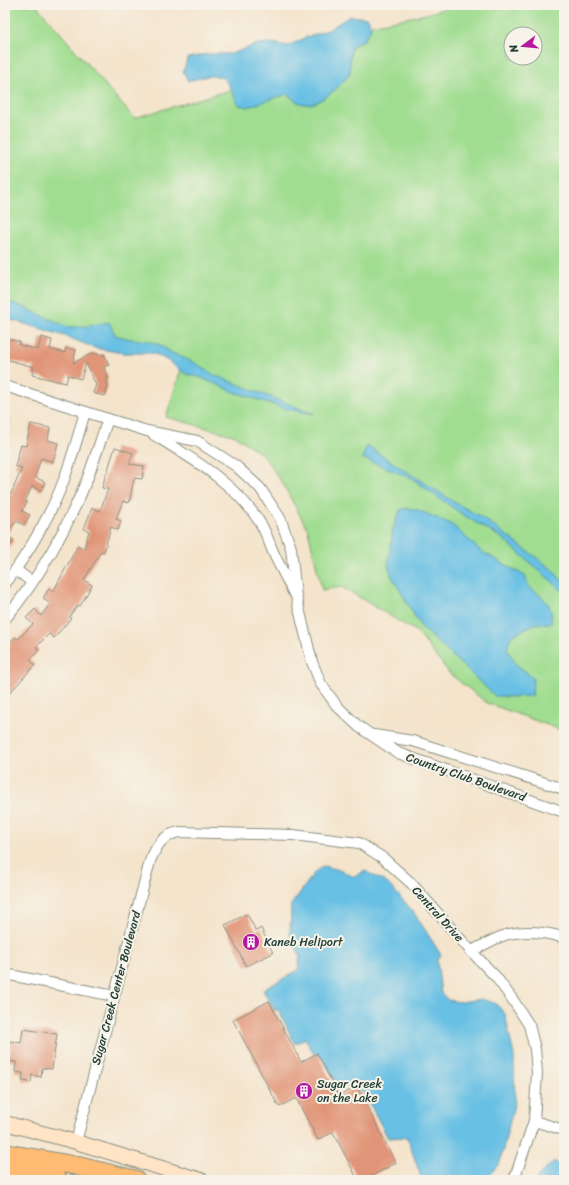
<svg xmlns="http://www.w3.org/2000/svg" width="569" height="1185" font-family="Sriracha,sans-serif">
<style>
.green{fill:#a0dd91;stroke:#608d62;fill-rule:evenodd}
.water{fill:#67c0e4;stroke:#437e8c}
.building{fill:#e19578}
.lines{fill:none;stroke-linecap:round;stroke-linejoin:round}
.street-casing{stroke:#8a9080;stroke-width:12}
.secondary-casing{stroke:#8a9080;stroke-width:16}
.highway-casing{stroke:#8a9080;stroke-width:20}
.street{stroke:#fff;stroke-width:10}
.secondary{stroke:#ffe4c6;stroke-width:14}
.highway{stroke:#febb71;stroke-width:18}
.labels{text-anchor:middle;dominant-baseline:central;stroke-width:4;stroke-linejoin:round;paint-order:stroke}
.street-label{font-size:12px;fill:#1f3d34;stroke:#f7f3e8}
.poi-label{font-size:12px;fill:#1f3d34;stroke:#f7f3e8;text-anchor:start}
</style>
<rect width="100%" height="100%" fill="#f7f3e8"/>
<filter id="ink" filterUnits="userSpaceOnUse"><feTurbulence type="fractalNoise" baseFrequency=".025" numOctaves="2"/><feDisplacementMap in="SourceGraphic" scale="8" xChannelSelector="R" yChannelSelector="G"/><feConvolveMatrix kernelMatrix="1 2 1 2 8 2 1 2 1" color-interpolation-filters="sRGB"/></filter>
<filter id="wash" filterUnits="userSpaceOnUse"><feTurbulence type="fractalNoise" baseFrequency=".012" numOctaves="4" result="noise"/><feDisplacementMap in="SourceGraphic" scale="16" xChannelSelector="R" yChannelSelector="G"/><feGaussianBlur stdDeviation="0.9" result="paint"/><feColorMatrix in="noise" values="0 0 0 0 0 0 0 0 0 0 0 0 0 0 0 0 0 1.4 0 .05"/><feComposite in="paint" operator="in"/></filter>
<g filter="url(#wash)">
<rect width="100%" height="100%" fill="#f4e4cc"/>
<path class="green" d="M5,5h31l98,113 116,-34 106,-56 66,-13 36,-10h106v726l-77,-28 -37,-29 -33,-42 -75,-45 -20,3 -14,-60 -25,-46 -20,-29 -27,-19 -70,-19 17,-54 -32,-16 -136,-30 -10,3zM511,34h24v24h-24z"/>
<g class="water">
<path d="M350,16l18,2 3,11 -7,11 -12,6 -2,12v16c-10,11 -32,36 -50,29 -5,-2 -9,-6 -13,-9l-39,13 -9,-2c-4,-6 -9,-20 -14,-25 -8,-9 -27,-1 -37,1l-5,-10 5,-13 20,-4h23l27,-10 12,-1 18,3 19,-9 21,-7z"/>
<polygon points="5,301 21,306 68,327 88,326 109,322 115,335 131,339 149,341 160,345 172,353 195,363 214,375 314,414 287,409 237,393 199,377 186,374 165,359 153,353 123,353 95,348 65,336 5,318"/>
<polygon points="5,418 10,420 5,461"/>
<polygon points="367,446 454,502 483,518 553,570 564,583 564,592 502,538 463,515 411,478 362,458"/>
<polygon points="407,508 418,510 451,524 481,551 525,576 529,587 539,594 549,605 552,616 551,623 535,624 511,636 507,649 515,663 533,678 532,696 514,697 495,696 421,627 391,575 388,564 393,529 400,510"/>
<path d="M323,866c11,2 21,5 31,11l11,-6 22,12 26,28 28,44 -4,5 4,33 7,7 12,2 21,-3 14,4 10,11 9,42 1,45 -15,61 -14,18h-64l-15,-43 -19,1 -23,-43 -6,-7 -7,4 -5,-8 -8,4 -14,-26 -6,-8 -4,2 -10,-18 -10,6 -17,-35 -3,2 -12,-21 35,-20 2,-14 -10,-22 1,-29 24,-33z"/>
<polygon points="554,1161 564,1168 564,1180 537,1180 538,1176"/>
</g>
<g id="blocks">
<g class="building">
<polygon points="41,337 52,340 50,349 65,353 66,348 76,350 73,363 93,353 100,355 104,354 109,365 104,367 108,377 107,383 108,386 105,396 93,393 96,385 86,363 81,379 68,375 66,383 32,375 34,367 5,359 5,338 20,342 19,345 38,350"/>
<polygon points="31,424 50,428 48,440 58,443 53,462 41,458 35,477 45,482 41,491 32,486 25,502 27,502 22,511 30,515 24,525 16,521 6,535 14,540 5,554 5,498 8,493 11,494 22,468 15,466 21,445 26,446"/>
<polygon points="115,447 133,453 129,464 144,466 142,479 134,478 129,503 123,501 116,519 121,521 118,530 111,527 104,552 101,551 84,580 92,585 80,606 78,605 69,617 71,618 54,638 49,634 36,647 39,650 30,660 35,665 5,698 5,649 15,637 18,639 33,624 26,618 35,609 41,616 50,604 44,599 44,596 49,589 53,592 78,545 84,549 89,531 84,529 92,508 100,511 108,489 102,488 106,473 107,473"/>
<polygon points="247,914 256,931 261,928 273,953 246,966 225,925"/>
<polygon points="269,1001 301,1062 317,1053 339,1096 357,1087 396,1163 364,1180 358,1180 333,1132 318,1140 296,1098 279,1107 233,1020"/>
<polygon points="23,1029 57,1034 52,1069 42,1068 41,1077 32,1075 31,1082 22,1081 23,1073 15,1072 16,1062 8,1061 11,1041 21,1043"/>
</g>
</g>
</g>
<g filter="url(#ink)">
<use href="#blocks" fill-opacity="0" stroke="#8a9080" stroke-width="1"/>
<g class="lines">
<defs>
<g id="street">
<polyline points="5,386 108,419 147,431 197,441 236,466 260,488 280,518 291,548 296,596 312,662 321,684 337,706 358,726 398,753 564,812"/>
<path d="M154,435c39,24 84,50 108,91 5,9 8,19 12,28 6,13 13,25 19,38"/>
<polyline points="16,570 32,582"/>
<path d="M5,584c23,-30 50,-76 62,-113 7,-19 12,-39 18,-59"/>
<path d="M5,619c33,-39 64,-94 83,-142 7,-19 13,-38 20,-58"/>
<polyline points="374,735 413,741 564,789"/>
<path d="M471,951c12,-5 25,-14 38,-17 17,-4 38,-2 55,4"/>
<polyline points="5,974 114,996"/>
<polyline points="534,1121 564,1130"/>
<path d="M76,1142l74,-281c6,-14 12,-26 29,-29l114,3 66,8 24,15 28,25 60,68 25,26 17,23 16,25 6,24 2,24 -3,48 -20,59"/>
</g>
<polyline id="secondary" points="5,1123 76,1142 201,1180"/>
<g id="highway">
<polyline points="5,1153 78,1166 136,1180"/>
<polyline points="5,1167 58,1180"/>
</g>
</defs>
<use href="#street" class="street-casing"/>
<use href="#secondary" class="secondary-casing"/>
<use href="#highway" class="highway-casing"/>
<use href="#street" class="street"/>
<use href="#secondary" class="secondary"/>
<use href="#highway" class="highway"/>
</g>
</g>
<defs>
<symbol id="building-disc" viewBox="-11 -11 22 22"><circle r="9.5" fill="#b5179e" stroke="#f7f3e8"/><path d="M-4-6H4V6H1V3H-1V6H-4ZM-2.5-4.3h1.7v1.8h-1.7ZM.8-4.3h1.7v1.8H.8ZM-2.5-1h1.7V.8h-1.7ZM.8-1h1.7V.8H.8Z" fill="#fff"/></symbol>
</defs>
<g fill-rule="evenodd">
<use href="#building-disc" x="241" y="932" width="20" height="20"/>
<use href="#building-disc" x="294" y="1081" width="20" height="20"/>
</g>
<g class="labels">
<g class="street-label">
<text transform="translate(466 777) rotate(19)">Country Club Boulevard</text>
<text transform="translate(438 914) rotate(48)">Central Drive</text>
<text transform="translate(116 988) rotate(-75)">Sugar Creek Center Boulevard</text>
</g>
<g class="poi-label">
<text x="264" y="942">Kaneb Heliport</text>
<text x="317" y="1084">Sugar Creek<tspan x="317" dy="14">on the Lake</tspan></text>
</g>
</g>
<rect width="569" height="1185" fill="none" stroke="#f7f3e8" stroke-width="20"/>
<g transform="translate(523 46) rotate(254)"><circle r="19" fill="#f7f3e8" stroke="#a1aaa0"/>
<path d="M0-3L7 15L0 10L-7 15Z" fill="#b5179e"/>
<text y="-6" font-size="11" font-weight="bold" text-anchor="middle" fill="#1f3d34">N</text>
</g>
</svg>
